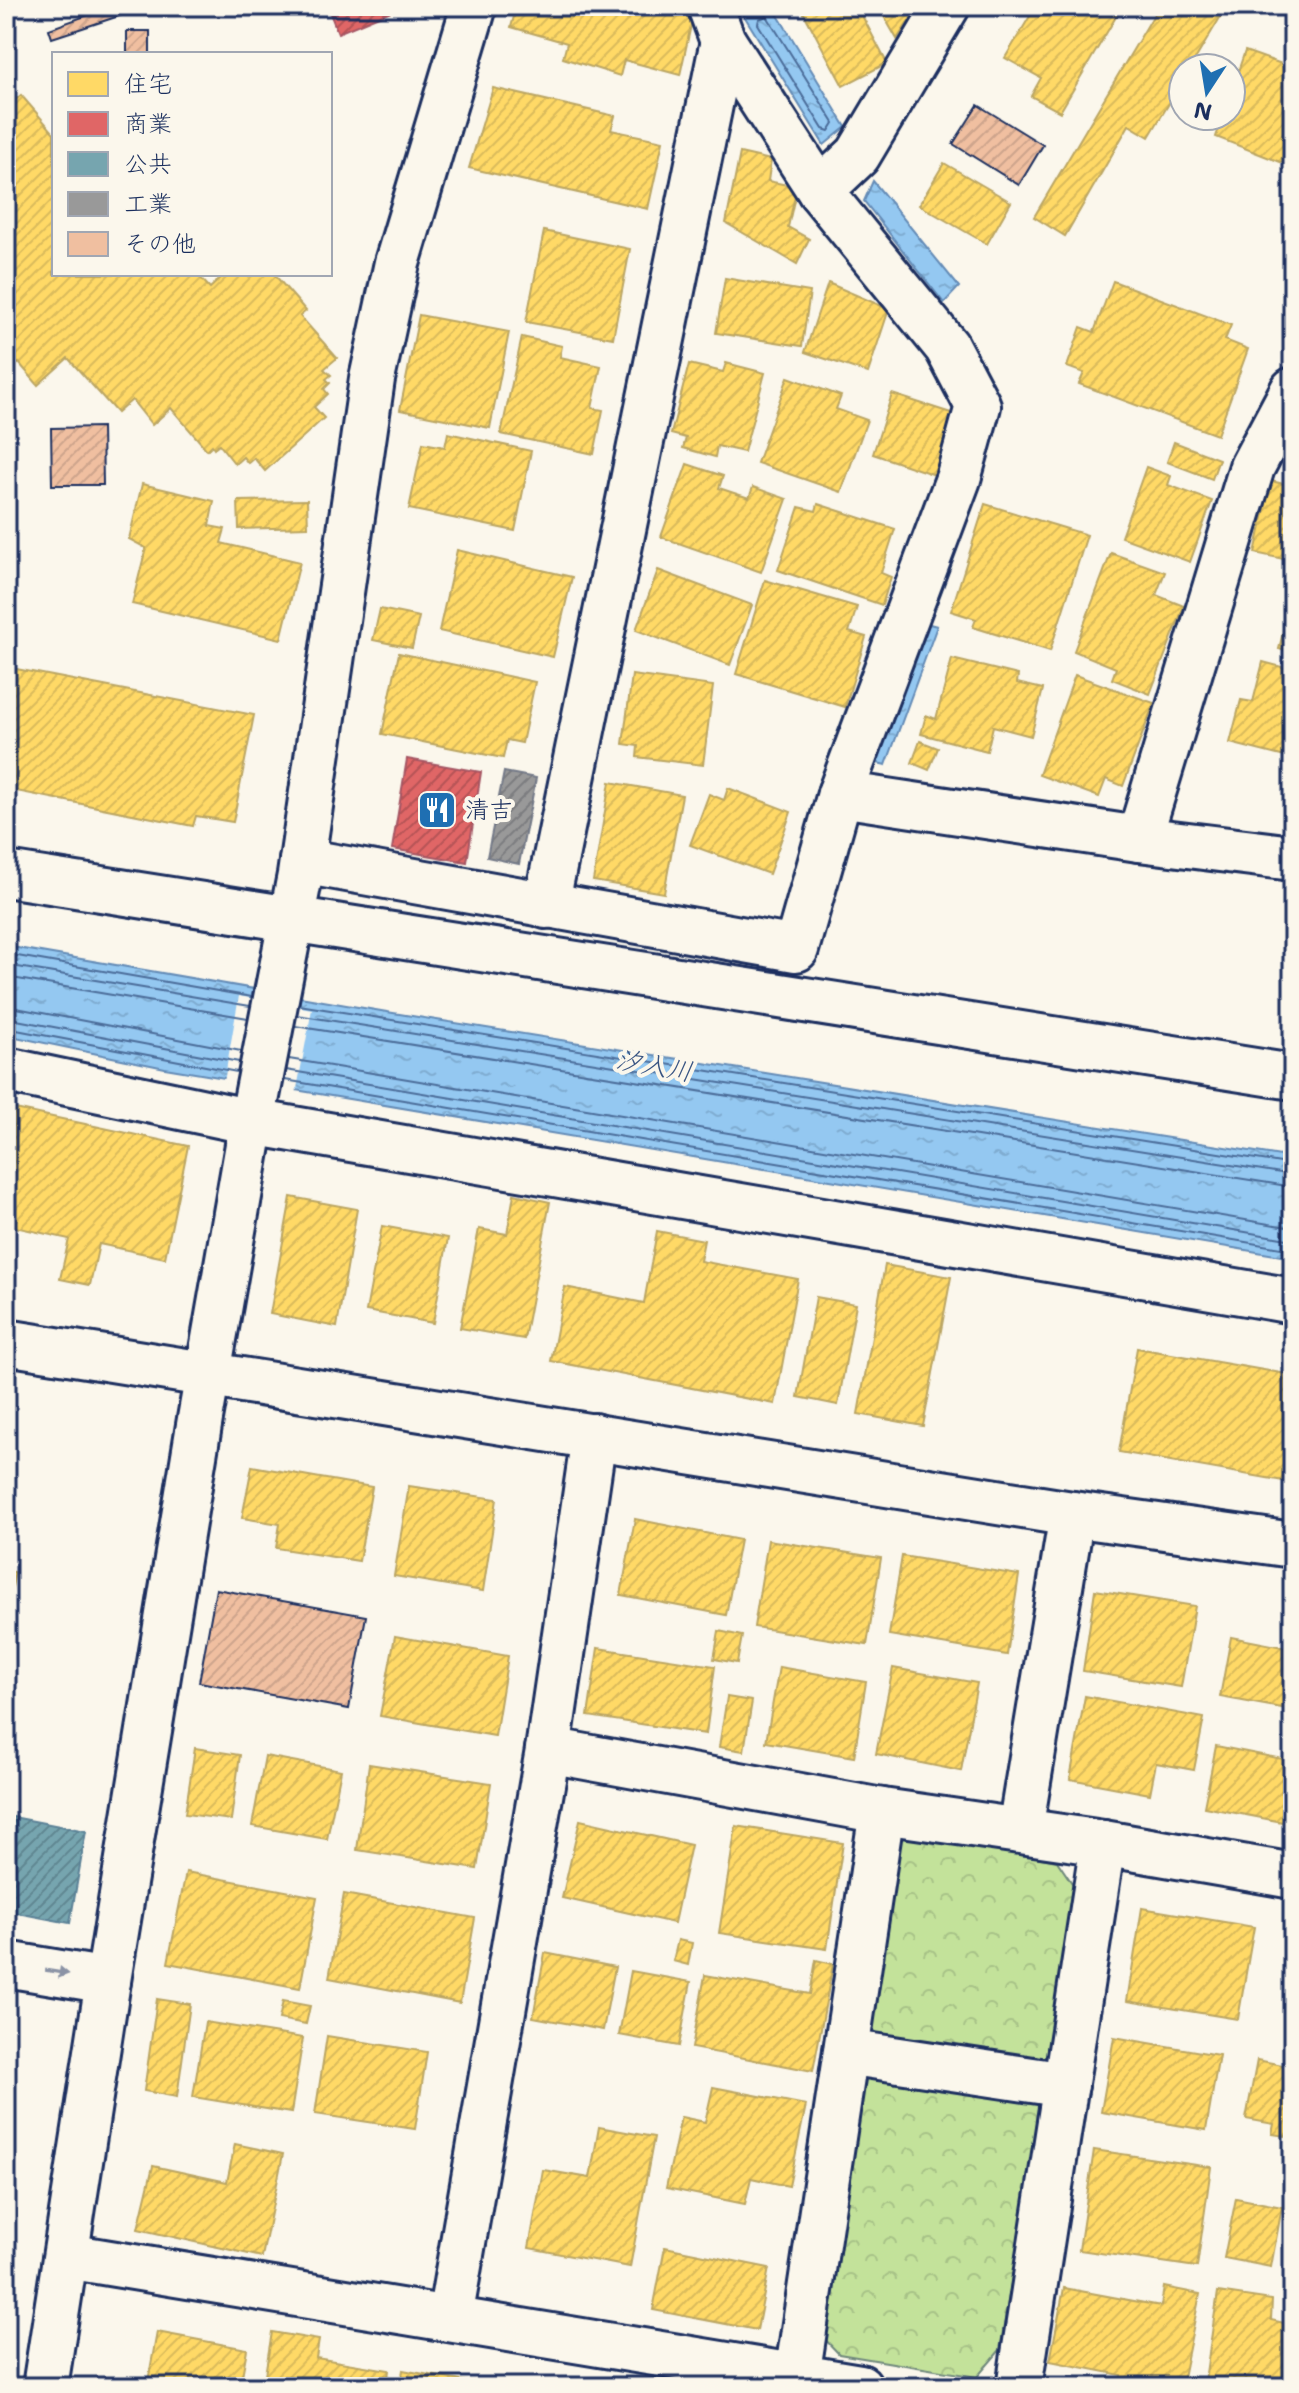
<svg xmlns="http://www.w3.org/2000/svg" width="1299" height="2393" font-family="'Shantell Sans','Klee One',sans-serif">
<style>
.park{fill:url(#park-crowns);stroke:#6f887c;stroke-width:2}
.water{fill:url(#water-ripples);stroke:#648bb6;stroke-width:2}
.pier{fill:#fbf7ec}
.homes{fill:url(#homes-hatch);stroke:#bba664;stroke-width:2}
.shops{fill:url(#shops-hatch);stroke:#a55664;stroke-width:2}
.public{fill:url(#public-hatch);stroke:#5b8297;stroke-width:2}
.industry{fill:url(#industry-hatch);stroke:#737987;stroke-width:2}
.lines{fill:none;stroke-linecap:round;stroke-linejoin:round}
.shore{stroke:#4b6c99;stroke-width:2}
.building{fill:url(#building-hatch);stroke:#1b2f5e;stroke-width:2}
.minor-casing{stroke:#1b2f5e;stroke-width:50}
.minor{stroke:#fbf7ec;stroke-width:44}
.oneway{fill:#8b93a5}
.labels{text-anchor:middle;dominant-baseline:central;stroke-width:8;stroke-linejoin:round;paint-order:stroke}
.poi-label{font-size:24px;fill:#1b2f5e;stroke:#fbf7ec;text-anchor:start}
.water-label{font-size:26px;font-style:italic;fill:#395583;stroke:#fbf7ec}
</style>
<defs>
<pattern id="park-crowns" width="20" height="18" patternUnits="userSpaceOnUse" patternTransform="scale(2)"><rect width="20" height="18" fill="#c3e29a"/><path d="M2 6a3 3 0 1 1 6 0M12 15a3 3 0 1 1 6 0" fill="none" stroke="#a7c287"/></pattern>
<pattern id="water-ripples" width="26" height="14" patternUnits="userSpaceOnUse" patternTransform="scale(2)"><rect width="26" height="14" fill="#94c8f1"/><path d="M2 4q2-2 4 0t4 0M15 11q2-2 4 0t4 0" fill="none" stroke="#7facd1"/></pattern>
<pattern id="homes-hatch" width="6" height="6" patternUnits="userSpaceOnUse" patternTransform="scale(2)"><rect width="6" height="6" fill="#ffd966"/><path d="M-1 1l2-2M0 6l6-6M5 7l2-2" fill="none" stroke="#dabb5b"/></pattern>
<pattern id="shops-hatch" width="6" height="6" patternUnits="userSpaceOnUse" patternTransform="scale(2)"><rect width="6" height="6" fill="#e06666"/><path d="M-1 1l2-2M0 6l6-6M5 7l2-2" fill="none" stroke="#b55457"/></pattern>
<pattern id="public-hatch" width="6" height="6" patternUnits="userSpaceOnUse" patternTransform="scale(2)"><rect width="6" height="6" fill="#76a5af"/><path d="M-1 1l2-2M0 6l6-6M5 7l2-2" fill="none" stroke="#608792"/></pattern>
<pattern id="industry-hatch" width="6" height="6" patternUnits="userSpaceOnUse" patternTransform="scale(2)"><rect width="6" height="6" fill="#999"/><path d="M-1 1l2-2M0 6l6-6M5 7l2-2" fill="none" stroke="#7c7d80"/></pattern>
<pattern id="building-hatch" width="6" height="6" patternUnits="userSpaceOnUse" patternTransform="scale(2)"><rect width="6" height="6" fill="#f0bfa0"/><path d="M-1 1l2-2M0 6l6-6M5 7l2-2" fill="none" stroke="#cda48c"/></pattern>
</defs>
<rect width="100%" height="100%" fill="#fbf7ec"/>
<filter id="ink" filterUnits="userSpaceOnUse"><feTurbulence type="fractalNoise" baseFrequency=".0125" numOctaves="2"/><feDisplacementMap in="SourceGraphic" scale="16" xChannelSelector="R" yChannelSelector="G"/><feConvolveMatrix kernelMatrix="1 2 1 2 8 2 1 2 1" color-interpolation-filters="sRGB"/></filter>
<g filter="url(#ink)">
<polygon class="park" points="908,1833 1057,1861 1076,1889 1000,2350 977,2377 839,2354 817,2331 893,1848"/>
<g class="water">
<polygon points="773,7 846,127 824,145 743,14"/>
<polygon points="873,181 959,287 944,303 864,201"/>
<polygon points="922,622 937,626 886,765 873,762"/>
<polygon points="6,946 387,1012 1293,1158 1293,1258 165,1068 6,1035"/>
</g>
<polygon class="pier" points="239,996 312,1009 296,1094 224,1082"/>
<g class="homes">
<polygon points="517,6 691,6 695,7 680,75 624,60 620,76 563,58 567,43 511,27"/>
<polygon points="800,6 857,6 887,63 843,86"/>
<polygon points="878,6 919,6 897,39"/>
<polygon points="1036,6 1103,6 1117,15 1060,112 1031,96 1041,78 1005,58"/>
<polygon points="1159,6 1227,6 1190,68 1183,68 1183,80 1149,137 1129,125 1065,236 1034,217"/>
<polygon points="1245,51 1293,68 1293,167 1216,137 1223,116 1231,116 1231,92"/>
<polygon points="493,88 615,116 611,130 663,141 648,209 469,168"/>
<polygon points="21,95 54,133 54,274 197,274 210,288 225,274 274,274 306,311 300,316 337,358 324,369 331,375 326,379 330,383 324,389 328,394 314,407 324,418 265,471 254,458 248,463 243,457 235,464 219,444 214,448 212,445 207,450 171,408 152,425 132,400 117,413 68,358 38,385 19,363 6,374 6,108"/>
<polygon points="740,153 771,160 768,181 797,187 788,227 809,239 797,264 726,223"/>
<polygon points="944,163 1011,202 987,244 919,205"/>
<polygon points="544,231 630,249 613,338 526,322"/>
<polygon points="725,278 810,292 802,346 716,333"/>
<polygon points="1113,281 1231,325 1225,340 1248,349 1217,435 1079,384 1084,373 1067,367 1081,327 1094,332"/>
<polygon points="828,283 889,309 868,373 805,352"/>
<polygon points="419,315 509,332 490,428 400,410"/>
<polygon points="522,337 562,346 560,357 601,366 592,408 603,410 594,454 501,434"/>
<polygon points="726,363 765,373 744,452 717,446 715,457 683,448 686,438 671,434 689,364 723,372"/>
<polygon points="788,377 841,396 836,409 867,420 841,492 757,463"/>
<polygon points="892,394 954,414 938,476 873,454"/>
<polygon points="448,433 531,451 515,531 409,509 423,443 445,447"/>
<polygon points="1174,442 1219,459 1212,479 1167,462"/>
<polygon points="687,464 723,476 719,488 749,498 753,487 787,499 761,572 661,537"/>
<polygon points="1146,467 1171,476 1168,485 1212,501 1190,562 1121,537"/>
<polygon points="1271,481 1293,486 1293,561 1255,553"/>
<polygon points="142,484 214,501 209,526 225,529 221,543 300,562 281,639 132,604 146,548 129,539"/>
<polygon points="307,500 308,527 239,529 238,501"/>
<polygon points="818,504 895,529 881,573 891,577 882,605 778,570 799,507 816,511"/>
<polygon points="985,504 1087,535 1050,651 973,627 976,619 951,611"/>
<polygon points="457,550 572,577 553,657 439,631"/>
<polygon points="1111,553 1165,572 1156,595 1184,606 1150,694 1112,679 1116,668 1074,651"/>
<polygon points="658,570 752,605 730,665 636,630"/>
<polygon points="765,580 857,607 849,632 866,637 845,707 736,674"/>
<polygon points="1292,596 1293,596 1293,653 1279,649"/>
<polygon points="380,609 419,617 412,648 373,640"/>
<polygon points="399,653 535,682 522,743 507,740 503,758 382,734"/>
<polygon points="952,659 1018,675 1017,683 1043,689 1031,736 993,726 987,751 921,734 926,715 936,719"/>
<polygon points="1263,662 1293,670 1293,759 1230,743 1241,700 1253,702"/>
<polygon points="6,667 254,715 233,822 196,816 193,826 6,789"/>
<polygon points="632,675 713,686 703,765 637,757 638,746 623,744"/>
<polygon points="1075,675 1154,703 1123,786 1106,779 1099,797 1039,775"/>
<polygon points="920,741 938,748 929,770 912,763"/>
<polygon points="610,782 682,795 664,893 593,881"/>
<polygon points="728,788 791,812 769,874 690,845 709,794 724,800"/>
<polygon points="6,1107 188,1146 165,1258 99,1244 90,1285 60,1279 69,1239 6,1225"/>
<polygon points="514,1194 550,1202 524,1339 460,1328 479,1229 507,1234"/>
<polygon points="291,1197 357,1209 337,1327 270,1314"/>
<polygon points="382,1226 448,1238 433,1323 366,1311"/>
<polygon points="657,1231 704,1240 700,1261 798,1279 775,1404 551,1361 565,1287 644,1303"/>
<polygon points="885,1265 951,1277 923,1426 858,1414"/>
<polygon points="816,1297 856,1304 838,1405 798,1397"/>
<polygon points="1137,1348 1293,1375 1293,1459 1289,1482 1119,1452"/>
<polygon points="252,1466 372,1487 359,1561 276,1548 280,1524 242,1518"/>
<polygon points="409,1486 497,1499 483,1591 394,1576"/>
<polygon points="635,1519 740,1540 726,1615 621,1595"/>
<polygon points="768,1540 881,1558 867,1645 754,1627"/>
<polygon points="902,1556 1019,1575 1007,1655 889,1635"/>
<polygon points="6,1571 15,1572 6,1617"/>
<polygon points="1095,1590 1195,1606 1181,1687 1083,1671"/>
<polygon points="719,1631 742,1636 737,1663 714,1659"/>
<polygon points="395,1636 508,1656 495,1736 380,1716"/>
<polygon points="1231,1637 1293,1649 1293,1710 1220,1697"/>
<polygon points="598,1648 715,1666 706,1734 588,1716"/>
<polygon points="779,1667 866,1682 854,1757 766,1742"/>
<polygon points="893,1668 977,1683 961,1771 876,1754"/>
<polygon points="1085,1696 1204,1718 1194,1770 1156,1763 1150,1794 1070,1779"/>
<polygon points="727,1697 752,1701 744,1751 719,1747"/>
<polygon points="1216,1746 1293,1761 1293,1824 1204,1807"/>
<polygon points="195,1748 240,1755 231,1820 185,1814"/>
<polygon points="265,1756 341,1770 327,1839 252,1826"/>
<polygon points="369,1764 491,1783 477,1869 357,1850"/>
<polygon points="580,1820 691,1845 674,1923 562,1898"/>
<polygon points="736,1826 843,1843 827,1949 719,1933"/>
<polygon points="186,1872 317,1897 300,1988 168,1963"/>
<polygon points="344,1894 475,1918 460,2003 329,1978"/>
<polygon points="1142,1908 1254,1927 1238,2019 1127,2001"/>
<polygon points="678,1940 692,1943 688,1965 673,1961"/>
<polygon points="545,1953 615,1967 603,2030 533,2017"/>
<polygon points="816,1960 833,1964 813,2071 692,2048 705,1975 810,1994"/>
<polygon points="631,1971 691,1982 679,2046 619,2035"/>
<polygon points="157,1999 190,2004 177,2097 144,2091"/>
<polygon points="283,2001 310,2006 306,2024 279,2019"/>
<polygon points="205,2022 303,2038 291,2113 193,2097"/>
<polygon points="327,2036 427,2052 415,2129 315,2114"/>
<polygon points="1114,2037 1219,2055 1206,2130 1101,2112"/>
<polygon points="1257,2060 1293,2067 1293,2137 1272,2134 1274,2124 1246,2119"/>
<polygon points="713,2087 806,2105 789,2186 751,2178 745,2204 666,2188 681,2117 705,2122"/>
<polygon points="599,2127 654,2137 630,2267 529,2248 543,2170 590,2178"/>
<polygon points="235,2144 283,2154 262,2257 138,2229 153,2166 227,2182"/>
<polygon points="1094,2150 1211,2167 1197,2267 1079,2250"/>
<polygon points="1236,2198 1282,2207 1271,2267 1224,2258"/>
<polygon points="665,2247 769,2268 757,2330 653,2310"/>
<polygon points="1164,2287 1200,2294 1181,2387 1119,2387 1121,2375 1050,2361 1064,2288 1161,2306"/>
<polygon points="1218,2292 1272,2300 1271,2320 1293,2325 1293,2387 1204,2387"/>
<polygon points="157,2332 247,2349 240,2387 147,2387"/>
<polygon points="272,2332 319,2340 316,2358 389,2370 387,2387 263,2387"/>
<polygon points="403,2370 494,2387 400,2387"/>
</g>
<g class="shops">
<polygon points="327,6 403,6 338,33"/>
<polygon points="407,759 481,772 467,862 392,849"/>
</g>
<polygon class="public" points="13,1817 86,1831 70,1923 6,1911 6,1855"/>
<polygon class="industry" points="504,772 536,778 519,864 487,857"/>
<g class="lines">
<g class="shore">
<polygon points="767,16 834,123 829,131 823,129 758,24 759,19"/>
<polyline points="6,954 252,997"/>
<polyline points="6,965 250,1006"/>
<polyline points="6,977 248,1018"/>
<polyline points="299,1005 1293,1165"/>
<polyline points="6,1006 241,1051"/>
<polyline points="297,1015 1293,1175"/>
<polyline points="6,1018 239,1062"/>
<polyline points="295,1026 1293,1187"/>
<polyline points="6,1028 237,1072"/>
<polyline points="289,1059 1293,1228"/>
<polyline points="286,1070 1293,1240"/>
<polyline points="285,1080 1293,1250"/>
</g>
</g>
<g class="building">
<polygon points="113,6 119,6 122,15 52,38 49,29"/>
<rect x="127" y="31" width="23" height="23"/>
<polygon points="978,105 1043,145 1019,185 953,144"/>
<polygon points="102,427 103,485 52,485 51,428"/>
<polygon points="216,1589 366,1616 349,1709 199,1682"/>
</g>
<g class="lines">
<defs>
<g id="minor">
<polyline points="710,6 723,41 820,191 947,347 978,406 958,479 840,794 1139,839 1293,858"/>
<polyline points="820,191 858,155 947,6"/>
<polyline points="1139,839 1252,467 1293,390"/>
<polyline points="302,861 796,949 840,794"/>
<polyline points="6,874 1293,1077"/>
<polyline points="546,906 723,41"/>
<polyline points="6,1070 252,1122 1293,1301"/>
<polyline points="6,1342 1072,1514 1293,1545"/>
<polyline points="548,1750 882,1811 1103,1843 1293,1876"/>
<polyline points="1020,1830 1072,1514"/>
<polyline points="6,1964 108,1981"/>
<polyline points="846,2052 1066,2085"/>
<polyline points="67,2256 860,2387"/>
<polyline points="450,2318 548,1750 594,1436"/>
<polyline points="797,2377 882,1811"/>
<polyline points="45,2387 108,1981 200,1419 252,1122 300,875 372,379 397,263 474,6"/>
<polyline points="1019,2387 1103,1843"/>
</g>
</defs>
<use href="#minor" class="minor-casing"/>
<use href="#minor" class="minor"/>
</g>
<defs><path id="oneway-solid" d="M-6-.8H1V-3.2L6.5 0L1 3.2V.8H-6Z" transform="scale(2)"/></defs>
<use class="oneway" href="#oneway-solid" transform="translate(57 1972) rotate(9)"/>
</g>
<defs>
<symbol id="restaurant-square" viewBox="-11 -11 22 22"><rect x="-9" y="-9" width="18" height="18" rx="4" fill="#1f6fb2" stroke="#fbf7ec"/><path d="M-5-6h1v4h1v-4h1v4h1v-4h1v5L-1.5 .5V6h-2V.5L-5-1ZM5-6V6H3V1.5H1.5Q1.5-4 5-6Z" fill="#fff"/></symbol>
</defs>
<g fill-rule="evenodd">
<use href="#restaurant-square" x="415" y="788" width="44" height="44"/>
</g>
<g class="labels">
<g class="poi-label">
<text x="465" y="810">清吉</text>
</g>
<g class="water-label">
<text transform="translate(654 1065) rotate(10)">汐入川</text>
</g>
</g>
<rect width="1299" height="2393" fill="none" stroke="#fbf7ec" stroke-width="32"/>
<rect x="16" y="16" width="1267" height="2361" fill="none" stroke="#1b2f5e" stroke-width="3" filter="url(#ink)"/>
<rect x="52" y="52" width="280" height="224" fill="#fbf7ec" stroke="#a1a7b3" stroke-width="2"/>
<rect x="68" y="72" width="40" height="24" fill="#ffd966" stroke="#a1a7b3" stroke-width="2"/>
<text x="124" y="92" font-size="24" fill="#1b2f5e">住宅</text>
<rect x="68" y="112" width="40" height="24" fill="#e06666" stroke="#a1a7b3" stroke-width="2"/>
<text x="124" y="132" font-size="24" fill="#1b2f5e">商業</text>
<rect x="68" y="152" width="40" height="24" fill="#76a5af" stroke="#a1a7b3" stroke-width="2"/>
<text x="124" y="172" font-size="24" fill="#1b2f5e">公共</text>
<rect x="68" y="192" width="40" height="24" fill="#999999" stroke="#a1a7b3" stroke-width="2"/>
<text x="124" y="212" font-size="24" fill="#1b2f5e">工業</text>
<rect x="68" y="232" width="40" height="24" fill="#f0bfa0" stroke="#a1a7b3" stroke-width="2"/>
<text x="124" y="252" font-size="24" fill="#1b2f5e">その他</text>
<g transform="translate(1207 92) rotate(192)"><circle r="38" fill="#fbf7ec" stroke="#a1a7b3" stroke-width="2"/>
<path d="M0-6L14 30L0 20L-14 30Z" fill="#1f6fb2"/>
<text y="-12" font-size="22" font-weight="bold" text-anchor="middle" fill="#1b2f5e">N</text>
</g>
</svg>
